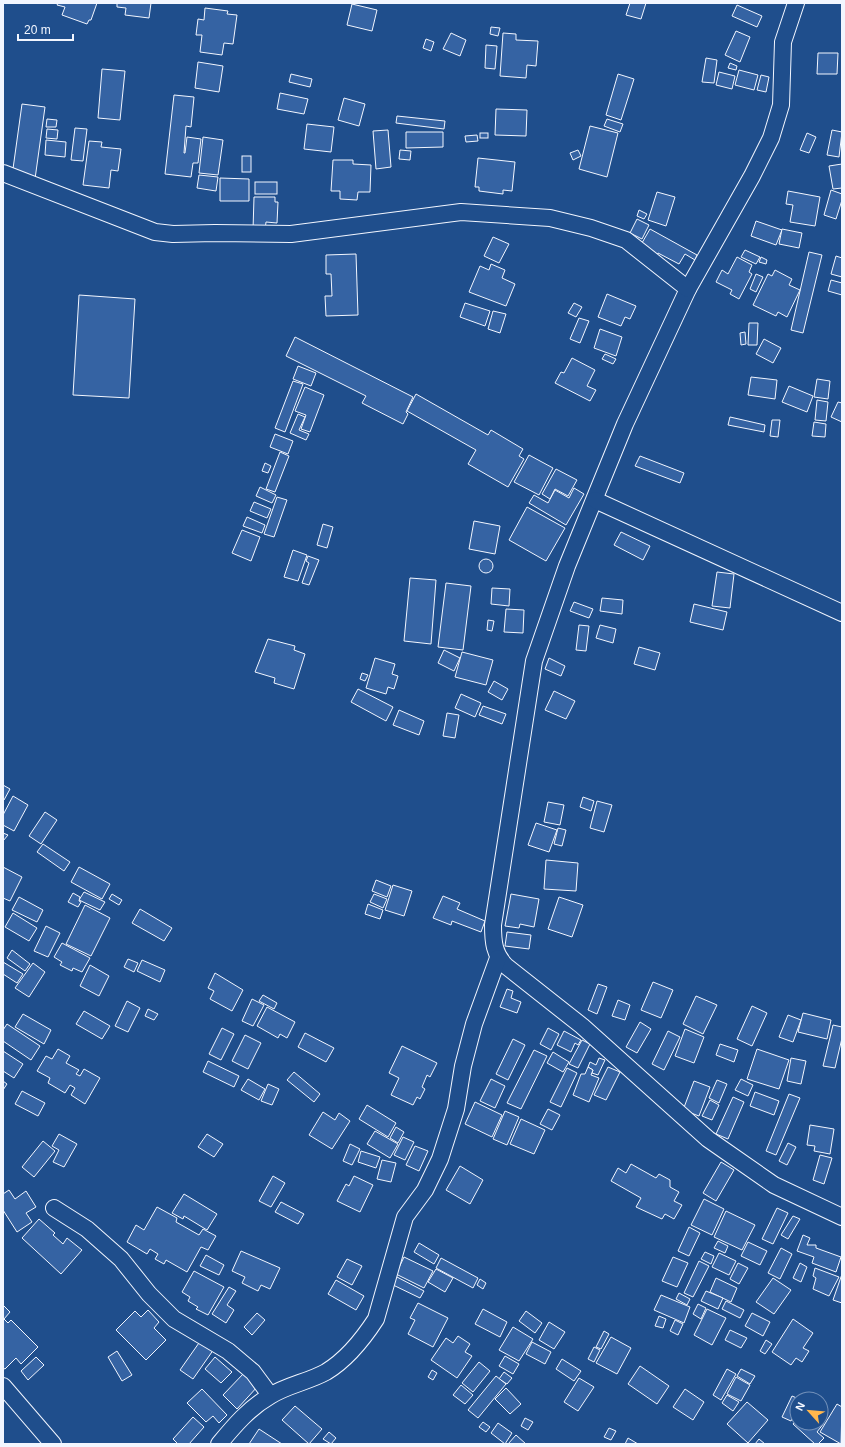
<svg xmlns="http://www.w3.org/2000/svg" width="845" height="1447" font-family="Helvetica,sans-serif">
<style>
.building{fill:#3563a3;stroke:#f2f6ff}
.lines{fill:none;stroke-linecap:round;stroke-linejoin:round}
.minor-casing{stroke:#f2f6ff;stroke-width:18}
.minor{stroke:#1f4e8c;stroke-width:16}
</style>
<rect width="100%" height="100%" fill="#1f4e8c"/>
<g class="building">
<polygon points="58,3 97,3 91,20 89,20 87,24 62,15 65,7 57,5"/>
<polygon points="117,3 151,3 149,18 125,15 126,8 117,7"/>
<polygon points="630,3 646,3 641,19 626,15"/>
<polygon points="352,4 377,10 372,31 347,25"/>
<polygon points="737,5 762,16 757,27 732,16"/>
<polygon points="205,8 228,11 227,14 237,15 233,44 224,43 222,55 200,52 202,35 196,35 198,19 204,20"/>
<polygon points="491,27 500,28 498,36 490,34"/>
<polygon points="736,31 750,37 740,62 725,55"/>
<polygon points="451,33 466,40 460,56 443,49"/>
<polygon points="503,33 516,34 516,40 538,41 536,66 527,65 526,78 500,76"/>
<polygon points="426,39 434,42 431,51 423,48"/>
<polygon points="486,45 497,46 495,69 485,68"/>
<polygon points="818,53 838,53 837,74 817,74"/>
<polygon points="706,58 717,60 714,83 702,82"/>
<polygon points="198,62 223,66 219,92 195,88"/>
<polygon points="730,63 737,66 736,70 728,68"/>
<polygon points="102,69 125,71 120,120 98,118"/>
<polygon points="739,70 758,75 754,90 735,85"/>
<polygon points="719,72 735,76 732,89 716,85"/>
<polygon points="291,74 312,79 310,87 289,82"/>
<polygon points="618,74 634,79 621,120 606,115"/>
<polygon points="761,75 769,77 766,92 757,90"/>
<polygon points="280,93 308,99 304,114 277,109"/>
<polygon points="174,95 194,97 191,127 186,126 184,153 185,153 187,137 201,139 198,163 193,163 191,177 165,174"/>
<polygon points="344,98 365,104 359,126 338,120"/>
<polygon points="22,104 45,107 35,179 12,176"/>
<polygon points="496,109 527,110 526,136 495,135"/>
<polygon points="397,116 445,121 444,129 396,123"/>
<polygon points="47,119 57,120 56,127 46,127"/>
<polygon points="607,119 623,124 620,132 604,126"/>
<polygon points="307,124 334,127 331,152 304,149"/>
<polygon points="590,126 618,133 607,177 579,169"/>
<polygon points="75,128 87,129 83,161 71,160"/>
<polygon points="47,129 58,130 57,139 46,138"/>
<polygon points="388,130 391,167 376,169 373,131"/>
<polygon points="832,130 842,132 839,157 827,155"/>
<polygon points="406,132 443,132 443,147 406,148"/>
<rect x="480" y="133" width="8" height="5"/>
<polygon points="807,133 816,137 809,153 800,150"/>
<polygon points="477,135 478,141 466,142 465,136"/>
<polygon points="203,137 223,140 218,175 199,173"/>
<polygon points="46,140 66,142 65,157 45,155"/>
<polygon points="89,141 102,142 101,147 121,149 118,171 111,170 109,188 83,185"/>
<polygon points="400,150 411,151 410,160 399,159"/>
<polygon points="578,150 581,156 573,160 570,153"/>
<rect x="242" y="156" width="9" height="16"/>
<polygon points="478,158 515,162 512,191 503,190 503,194 479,191 479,187 475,187"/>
<polygon points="333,160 353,160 353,164 371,165 370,192 358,192 357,200 340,199 340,191 331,191"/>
<polygon points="842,164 842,188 833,189 829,166"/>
<polygon points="199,175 218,177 216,191 197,188"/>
<polygon points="220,178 249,179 249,201 220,201"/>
<rect x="255" y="182" width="22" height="12"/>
<polygon points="831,190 842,194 842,200 836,219 824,215"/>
<polygon points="788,191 820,197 815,226 790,222 793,205 786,204"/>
<polygon points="657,192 675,197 666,226 648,220"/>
<polygon points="254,197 275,197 275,202 278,202 277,223 266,222 265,231 253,230"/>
<polygon points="639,210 647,214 644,219 637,216"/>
<polygon points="637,219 649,225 642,239 630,233"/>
<polygon points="756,221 782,230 776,245 751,236"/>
<polygon points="650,229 697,255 695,260 685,254 679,264 658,253 656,257 639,248"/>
<polygon points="782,229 802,233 799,248 779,244"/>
<polygon points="493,237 509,244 499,263 484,256"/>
<polygon points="745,250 760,257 756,264 741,257"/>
<polygon points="809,252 822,255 803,333 791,330"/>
<polygon points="356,254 358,315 326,316 325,296 332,296 331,274 326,274 326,255"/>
<polygon points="836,256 842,258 842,277 831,274"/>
<polygon points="737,257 752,265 749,272 752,274 739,299 730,294 732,290 716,282 722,270 728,274"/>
<polygon points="761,257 767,260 766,264 759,262"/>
<polygon points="491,264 505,270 502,278 515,284 506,306 469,292 480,266 489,270"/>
<polygon points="775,270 792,279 789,285 800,290 787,317 778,312 776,316 753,305 768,274 772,276"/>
<polygon points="756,274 763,277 756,292 750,289"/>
<polygon points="831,280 842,283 842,295 828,291"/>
<polygon points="607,294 636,306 630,319 625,317 621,326 598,317"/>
<polygon points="79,295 135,299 129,398 73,395"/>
<polygon points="465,303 490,311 485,326 460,317"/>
<polygon points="574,303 582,307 576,317 568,313"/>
<polygon points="493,311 506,314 500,333 488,329"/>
<polygon points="579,318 589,321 580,343 570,339"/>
<polygon points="749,323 758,323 757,345 748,345"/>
<polygon points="600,329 622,337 616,356 594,348"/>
<polygon points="745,332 746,344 741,345 740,333"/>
<polygon points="295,337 413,397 406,412 408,414 403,424 362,403 366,396 286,356"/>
<polygon points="764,339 781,348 773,363 756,354"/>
<polygon points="605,354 616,359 613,364 602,359"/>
<polygon points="572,358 595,370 587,386 596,390 590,401 555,383 561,372 564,373"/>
<polygon points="298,366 316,373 311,386 293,379"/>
<polygon points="751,377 777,380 775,399 748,395"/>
<polygon points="817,379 830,381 828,399 814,397"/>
<polygon points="293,381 303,384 285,432 275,428"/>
<polygon points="789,386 813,396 807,412 782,402"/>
<polygon points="305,387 324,395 310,432 301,429 306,415 295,411"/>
<polygon points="416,394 488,435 491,430 523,449 519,456 524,459 508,487 468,464 476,450 407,411"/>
<polygon points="817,400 828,402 826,421 815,420"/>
<polygon points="838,402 842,403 842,422 831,417"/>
<polygon points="298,414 305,417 299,430 309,434 306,440 290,433"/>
<polygon points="730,417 765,425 764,432 728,425"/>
<polygon points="772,420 780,420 778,437 770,436"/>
<polygon points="814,422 826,424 825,437 812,436"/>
<polygon points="275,434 293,441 288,454 270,447"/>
<polygon points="280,452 289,456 275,492 266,489"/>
<polygon points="529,455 553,468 539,495 514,482"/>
<polygon points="640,456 684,473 680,483 635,466"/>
<polygon points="265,463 271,466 268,473 262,471"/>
<polygon points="556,469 577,480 568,496 555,489 550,499 542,494"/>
<polygon points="260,487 276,495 272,503 256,496"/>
<polygon points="574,488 584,494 566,525 529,503 534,495 548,503 555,490 569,498"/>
<polygon points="277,497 287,500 274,537 264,534"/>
<polygon points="254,502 271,509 267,518 250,511"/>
<polygon points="527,507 565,528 546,561 509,540"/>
<polygon points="247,517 265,525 262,533 243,526"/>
<polygon points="474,521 500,526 495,554 469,549"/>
<polygon points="323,524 333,527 327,548 317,545"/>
<polygon points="242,530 260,537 251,561 232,553"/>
<polygon points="621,532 650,546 643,560 614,545"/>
<polygon points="293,550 307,555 298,581 284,577"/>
<polygon points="308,556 319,560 309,585 302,583 309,563 306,561"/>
<circle cx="486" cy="566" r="7"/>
<polygon points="717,572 734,574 730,608 712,606"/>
<polygon points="410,578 436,580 431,644 404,641"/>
<polygon points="446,583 471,586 463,650 438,647"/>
<polygon points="492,588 510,589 509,606 491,604"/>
<polygon points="602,598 623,600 622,614 600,611"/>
<polygon points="574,602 593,609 589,618 570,611"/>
<polygon points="694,604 727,612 723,630 690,622"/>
<polygon points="506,609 524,610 523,633 504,632"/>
<polygon points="488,620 494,621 492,631 487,630"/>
<polygon points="579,625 589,626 586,651 576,650"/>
<polygon points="600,625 616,629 613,643 596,638"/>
<polygon points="268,639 295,646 294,650 305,654 294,689 274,683 275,678 255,672"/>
<polygon points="639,647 660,653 655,670 634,664"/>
<polygon points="444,650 460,658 454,671 438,663"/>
<polygon points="462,652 493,660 486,685 455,677"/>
<polygon points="375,658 395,664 392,674 398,676 394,689 388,687 386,694 366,688"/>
<polygon points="549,658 565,666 561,676 545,669"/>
<polygon points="362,673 368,675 365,681 360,679"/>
<polygon points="494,681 508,689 502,700 488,692"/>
<polygon points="358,689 393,707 386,721 351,702"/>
<polygon points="554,691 575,701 566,719 545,710"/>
<polygon points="461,694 481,703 475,717 455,708"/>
<polygon points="483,706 506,714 502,724 479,715"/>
<polygon points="399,710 424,721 419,735 393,725"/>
<polygon points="447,713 459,715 455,738 443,736"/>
<polygon points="3,785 10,789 4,800 3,799"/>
<polygon points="13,796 28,805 14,831 3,825 3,815"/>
<polygon points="583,797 594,801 591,811 580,807"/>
<polygon points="597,801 612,805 604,832 590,828"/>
<polygon points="548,802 564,805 560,825 544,822"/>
<polygon points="45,812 57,820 41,844 29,836"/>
<polygon points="536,823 557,830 549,852 528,845"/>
<polygon points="558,828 566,830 562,846 554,844"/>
<polygon points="3,833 8,835 3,841"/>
<polygon points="43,844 70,862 64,871 37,852"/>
<polygon points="546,860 578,863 576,891 544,889"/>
<polygon points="3,867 22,877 10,901 3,898"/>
<polygon points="79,867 110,884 102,899 71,882"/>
<polygon points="376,880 391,886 387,897 372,891"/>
<polygon points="393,885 412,891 404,916 385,910"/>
<polygon points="84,892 105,902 100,910 79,900"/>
<polygon points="73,893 80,897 79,901 81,902 78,907 68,902"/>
<polygon points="112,894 122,900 119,905 109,899"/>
<polygon points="374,894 387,899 383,908 370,902"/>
<polygon points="511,894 539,899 534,927 520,924 519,928 505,926"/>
<polygon points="443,896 460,903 457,909 485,921 481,932 452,921 451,925 433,918"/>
<polygon points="19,897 43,910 37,922 12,910"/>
<polygon points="559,897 583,905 572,937 548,929"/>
<polygon points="368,904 383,910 380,919 365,914"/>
<polygon points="85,905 110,918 91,956 66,944"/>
<polygon points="140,909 172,928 164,941 132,923"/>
<polygon points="13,913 37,928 29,941 5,927"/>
<polygon points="46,926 60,933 48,957 34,951"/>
<polygon points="507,932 531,935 529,949 505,946"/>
<polygon points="62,943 90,958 82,972 73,968 72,971 60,965 62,962 54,957"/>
<polygon points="12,950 30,964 25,971 7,958"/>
<polygon points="128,959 138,963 134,972 124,967"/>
<polygon points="142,960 165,970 160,982 137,971"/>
<polygon points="3,962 23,974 17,983 3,974"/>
<polygon points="33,963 45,972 29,997 15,988"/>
<polygon points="90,965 109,976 99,996 80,986"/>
<polygon points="215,973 243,990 232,1011 210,999 214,991 208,988"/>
<polygon points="653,982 673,990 661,1018 641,1010"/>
<polygon points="598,984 607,987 597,1014 588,1010"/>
<polygon points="507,989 513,991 511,998 521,1002 517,1013 500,1007"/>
<polygon points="263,995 277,1003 274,1009 259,1001"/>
<polygon points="696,996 717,1005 703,1034 683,1024"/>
<polygon points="252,999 264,1005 253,1026 242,1021"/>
<polygon points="618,1000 630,1005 625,1020 612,1016"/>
<polygon points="127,1001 140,1008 128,1032 115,1026"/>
<polygon points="752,1006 767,1013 752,1046 737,1039"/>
<polygon points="267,1007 295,1022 287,1038 280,1034 278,1038 257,1026"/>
<polygon points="148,1009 158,1014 154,1020 145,1016"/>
<polygon points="84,1011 110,1026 102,1039 76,1024"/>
<polygon points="803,1013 831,1020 827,1039 798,1032"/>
<polygon points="23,1014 51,1030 44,1044 15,1027"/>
<polygon points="788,1015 801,1020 793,1042 779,1037"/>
<polygon points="640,1022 651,1029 637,1053 626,1047"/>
<polygon points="7,1024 40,1046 31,1060 3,1041 3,1030"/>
<polygon points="833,1025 842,1027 842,1038 835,1068 823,1066"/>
<polygon points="222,1028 234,1034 221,1060 209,1054"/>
<polygon points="548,1028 559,1034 551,1050 540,1044"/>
<polygon points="685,1029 704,1037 694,1063 675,1056"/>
<polygon points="564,1031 581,1040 578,1045 575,1043 571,1052 557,1045"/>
<polygon points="668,1031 680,1037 664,1070 652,1064"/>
<polygon points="305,1033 334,1048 326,1062 298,1047"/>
<polygon points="245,1035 261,1043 248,1069 232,1061"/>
<polygon points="513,1039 525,1045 508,1080 496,1074"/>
<polygon points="582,1040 590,1044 578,1068 569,1064"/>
<polygon points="720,1044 738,1050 734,1062 716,1055"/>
<polygon points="402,1046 437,1063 430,1077 427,1075 422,1087 425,1089 420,1099 417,1097 413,1105 391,1095 399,1078 389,1073"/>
<polygon points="58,1049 70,1056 66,1063 79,1070 76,1074 80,1076 84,1069 100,1078 85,1104 71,1095 75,1088 70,1085 65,1093 48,1083 50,1078 37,1071 46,1056 52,1059"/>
<polygon points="757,1049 789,1060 779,1089 747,1079"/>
<polygon points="534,1050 547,1056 521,1109 507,1103"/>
<polygon points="3,1051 23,1064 14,1078 3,1071"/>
<polygon points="553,1052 569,1062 563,1072 547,1063"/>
<polygon points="599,1058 605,1060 598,1075 592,1073 593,1070 588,1067 590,1062 596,1065"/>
<polygon points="791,1058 806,1061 801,1084 787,1081"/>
<polygon points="208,1061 239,1076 234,1087 203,1072"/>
<polygon points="588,1067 593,1070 591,1075 599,1078 589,1102 573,1095 581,1074 585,1074"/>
<polygon points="608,1067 620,1072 606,1100 594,1095"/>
<polygon points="567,1068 577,1073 561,1107 550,1102"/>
<polygon points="294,1072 320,1094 314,1102 287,1080"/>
<polygon points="248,1079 265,1089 259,1100 241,1090"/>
<polygon points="491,1079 505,1086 495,1108 480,1101"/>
<polygon points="741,1079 753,1085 748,1096 735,1090"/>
<polygon points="717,1080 727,1084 719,1103 709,1098"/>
<polygon points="3,1081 7,1084 3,1090"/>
<polygon points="694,1081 710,1087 699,1116 683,1110"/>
<polygon points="268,1084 279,1089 272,1105 261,1101"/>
<polygon points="22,1091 45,1103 38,1116 15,1104"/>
<polygon points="755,1092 779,1101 774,1115 750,1106"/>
<polygon points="789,1094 800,1098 776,1155 766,1151"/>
<polygon points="733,1097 744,1102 728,1139 716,1134"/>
<polygon points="710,1100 719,1105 712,1120 702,1116"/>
<polygon points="475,1102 502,1115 492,1137 465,1124"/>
<polygon points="367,1105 396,1123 388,1137 359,1119"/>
<polygon points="548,1109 560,1115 552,1130 540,1124"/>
<polygon points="505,1111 519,1117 507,1145 493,1139"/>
<polygon points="323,1112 335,1120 339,1113 350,1121 332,1149 309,1135"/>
<polygon points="521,1119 545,1130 534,1154 510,1144"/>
<polygon points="810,1125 834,1129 830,1154 814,1151 815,1146 807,1145"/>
<polygon points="396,1127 404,1132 398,1143 390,1138"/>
<polygon points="375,1131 398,1144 390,1158 367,1144"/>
<polygon points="59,1134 77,1144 64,1167 53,1162 59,1150 52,1146"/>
<polygon points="207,1134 223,1144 214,1157 198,1147"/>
<polygon points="403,1137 414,1142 405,1160 394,1155"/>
<polygon points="43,1141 55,1151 34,1177 22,1167"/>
<polygon points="788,1143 796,1147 787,1165 779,1161"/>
<polygon points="350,1144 360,1149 352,1165 343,1161"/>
<polygon points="415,1146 428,1151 419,1171 406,1165"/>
<polygon points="361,1151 380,1157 376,1168 358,1162"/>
<polygon points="820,1155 832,1158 824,1184 813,1180"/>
<polygon points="382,1160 396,1163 391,1182 377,1179"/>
<polygon points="721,1162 734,1170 716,1201 703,1193"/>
<polygon points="631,1164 656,1178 659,1174 670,1180 670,1187 679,1192 674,1201 682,1205 674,1219 665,1214 662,1219 636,1207 641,1198 611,1181 618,1168 626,1173"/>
<polygon points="460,1166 483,1180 470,1204 446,1190"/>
<polygon points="273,1176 285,1183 271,1207 259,1201"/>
<polygon points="354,1176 373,1185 360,1212 337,1201 346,1184 349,1186"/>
<polygon points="9,1190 15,1199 26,1191 36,1207 26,1213 32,1222 17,1232 3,1210 3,1194"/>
<polygon points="184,1194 217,1214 207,1230 184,1216 183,1219 172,1213"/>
<polygon points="704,1199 724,1209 712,1235 691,1225"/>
<polygon points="281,1202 304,1214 298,1224 275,1212"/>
<polygon points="157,1207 177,1218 176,1222 199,1235 203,1229 216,1236 208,1250 201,1247 187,1272 166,1260 164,1264 155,1259 158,1254 150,1249 147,1254 127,1242 136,1225 144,1230"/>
<polygon points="777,1208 788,1213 773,1244 762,1239"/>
<polygon points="726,1211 755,1225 742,1250 714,1237"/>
<polygon points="793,1216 800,1219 788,1239 781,1235"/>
<polygon points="39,1219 55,1233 53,1235 63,1244 67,1238 82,1250 61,1274 22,1238"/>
<polygon points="689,1227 700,1233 689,1256 678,1251"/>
<polygon points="803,1235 810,1238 807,1245 816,1245 816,1248 841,1257 836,1272 812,1263 814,1257 797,1251"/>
<polygon points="718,1241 728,1246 725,1253 714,1248"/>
<polygon points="748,1242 767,1251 760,1265 741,1256"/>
<polygon points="419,1243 439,1255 434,1264 414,1252"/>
<polygon points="781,1248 792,1254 780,1279 768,1273"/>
<polygon points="241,1251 280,1268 270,1289 261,1285 258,1291 242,1283 245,1277 232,1271"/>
<polygon points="705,1252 714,1256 711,1264 701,1259"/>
<polygon points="719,1253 736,1261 729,1275 712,1267"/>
<polygon points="206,1255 224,1265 219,1275 200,1266"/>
<polygon points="404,1257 433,1271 424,1288 396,1274"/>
<polygon points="673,1257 688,1263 677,1287 662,1281"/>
<polygon points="441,1258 478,1278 473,1288 436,1268"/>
<polygon points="347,1259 362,1266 352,1285 337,1277"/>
<polygon points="699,1261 709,1266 693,1297 684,1293"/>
<polygon points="738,1263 748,1268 739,1284 730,1279"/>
<polygon points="800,1263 807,1267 801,1282 793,1278"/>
<polygon points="815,1268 839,1277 829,1296 813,1289 816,1278 813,1276"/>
<polygon points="436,1269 453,1278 445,1292 428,1282"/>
<polygon points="194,1271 224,1287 208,1315 196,1309 198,1307 188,1301 190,1297 182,1292"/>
<polygon points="842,1274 842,1303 833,1300"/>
<polygon points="395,1276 424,1291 420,1298 391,1284"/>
<polygon points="716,1278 737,1288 731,1302 710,1292"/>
<polygon points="773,1278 791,1290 774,1314 756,1302"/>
<polygon points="480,1279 486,1283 483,1289 477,1285"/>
<polygon points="336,1280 364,1296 356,1310 328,1294"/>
<polygon points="229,1287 236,1291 227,1305 234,1310 226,1323 212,1314"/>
<polygon points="706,1291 723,1298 718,1309 701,1301"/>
<polygon points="679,1293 690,1299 687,1305 676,1299"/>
<polygon points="661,1295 690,1307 684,1323 654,1310"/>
<polygon points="726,1301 744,1310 740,1318 722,1309"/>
<polygon points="418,1303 448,1318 433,1347 408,1334 415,1320 410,1318"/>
<polygon points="698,1304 706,1308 701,1319 693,1314"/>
<polygon points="3,1305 10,1312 4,1319 8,1323 11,1320 38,1347 21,1364 16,1358 5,1369 3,1368"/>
<polygon points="483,1309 507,1322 500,1337 475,1324"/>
<polygon points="707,1309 726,1318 712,1345 694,1335"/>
<polygon points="148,1310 159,1322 154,1328 166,1340 146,1360 116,1330 135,1311 141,1317"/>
<polygon points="526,1311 542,1323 535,1333 519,1321"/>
<polygon points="257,1313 265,1320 252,1335 244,1327"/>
<polygon points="752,1313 770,1322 763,1336 745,1326"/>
<polygon points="659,1316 666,1319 663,1328 655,1326"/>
<polygon points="793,1319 813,1333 803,1348 809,1351 802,1362 796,1358 791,1365 772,1352"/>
<polygon points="675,1320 683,1324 678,1335 670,1331"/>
<polygon points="549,1322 565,1332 554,1349 539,1340"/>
<polygon points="513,1327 533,1339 519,1361 499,1350"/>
<polygon points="730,1330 747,1338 741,1348 725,1340"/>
<polygon points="604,1331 609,1334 601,1349 596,1347"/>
<polygon points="458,1336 470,1344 465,1352 472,1356 457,1378 431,1360 446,1338 453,1343"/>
<polygon points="611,1337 631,1348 617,1374 596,1363"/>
<polygon points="201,1340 214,1349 193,1379 180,1370"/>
<polygon points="766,1340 772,1344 765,1354 760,1351"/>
<polygon points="532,1342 551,1352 545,1364 526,1354"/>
<polygon points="594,1347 600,1350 594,1362 588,1359"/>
<polygon points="117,1351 132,1375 122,1381 108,1357"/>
<polygon points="505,1356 519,1364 513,1374 499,1366"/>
<polygon points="36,1357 44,1365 28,1380 21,1371"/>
<polygon points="215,1357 232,1372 221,1383 205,1369"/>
<polygon points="562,1359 581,1371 574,1381 556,1369"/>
<polygon points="479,1362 490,1371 473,1392 462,1383"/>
<polygon points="640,1366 669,1386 657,1404 628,1384"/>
<polygon points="727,1369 736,1374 721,1400 713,1395"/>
<polygon points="741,1369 755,1376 750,1384 737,1376"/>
<polygon points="432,1370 437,1373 433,1380 428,1377"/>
<polygon points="504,1372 512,1378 507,1384 499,1379"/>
<polygon points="244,1373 258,1386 237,1409 223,1395"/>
<polygon points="496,1376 506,1384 478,1418 468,1410"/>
<polygon points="736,1377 750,1385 741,1401 727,1394"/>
<polygon points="579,1378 594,1387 578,1411 564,1402"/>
<polygon points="461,1385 473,1395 465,1404 453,1395"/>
<polygon points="506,1388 521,1404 510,1414 495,1399"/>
<polygon points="202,1389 227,1415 219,1423 213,1416 206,1422 187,1403"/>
<polygon points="685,1389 704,1402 693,1420 673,1407"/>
<polygon points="811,1393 820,1399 806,1399"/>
<polygon points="727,1395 739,1402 733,1411 722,1403"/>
<polygon points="792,1396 799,1399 797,1399 797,1409 791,1421 782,1417"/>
<polygon points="747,1402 768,1420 748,1443 727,1424"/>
<polygon points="837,1404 842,1407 841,1444 820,1432"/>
<polygon points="295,1406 322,1429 309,1444 282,1420"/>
<polygon points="193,1417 204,1427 189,1444 178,1444 173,1439"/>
<polygon points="525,1418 533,1422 528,1430 521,1426"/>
<polygon points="797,1419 797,1423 821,1423 821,1420 824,1423 817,1432 824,1438 818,1444 815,1444 793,1424"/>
<polygon points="483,1422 490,1427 486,1432 479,1427"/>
<polygon points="498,1423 512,1433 505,1444 491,1433"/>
<polygon points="609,1428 616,1431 611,1440 604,1437"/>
<polygon points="259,1429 282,1444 249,1444"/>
<polygon points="329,1432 336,1438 331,1444 323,1439"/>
<polygon points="516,1435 526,1444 508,1444"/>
<polygon points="628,1438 638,1444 625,1444"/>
<polygon points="759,1439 765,1444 755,1444"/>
</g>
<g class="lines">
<defs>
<g id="minor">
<path d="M796,3l-13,39 -2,63 -10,33 -19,38 -64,113 -63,135 -58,142 -33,95 -41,264c0,17 1,29 13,41l76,60 126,113 66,46 68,32"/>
<polyline points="3,173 155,232 173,234 215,233 291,234 461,212 550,218 591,228 626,240 688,289"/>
<polyline points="595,500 842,613"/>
<polyline points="54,1208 87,1229 121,1259 149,1294 174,1319 228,1351 253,1372 270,1395"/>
<polyline points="3,1386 53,1444"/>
<path d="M219,1444c15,-18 30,-36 51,-48 17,-11 38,-14 56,-24 20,-12 37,-33 50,-53l29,-102 20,-27 15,-31 16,-50 7,-43 11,-42 24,-66"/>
</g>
</defs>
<use href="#minor" class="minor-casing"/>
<use href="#minor" class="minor"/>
</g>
<rect width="845" height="1447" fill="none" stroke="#f2f6ff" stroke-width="8"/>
<g transform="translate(809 1411) rotate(297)"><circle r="19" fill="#1f4e8c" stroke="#7391ba"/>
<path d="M0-3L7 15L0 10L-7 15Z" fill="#ffb74d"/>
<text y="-6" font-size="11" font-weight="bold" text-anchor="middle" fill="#f2f6ff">N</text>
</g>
<path d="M18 34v6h55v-6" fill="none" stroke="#f2f6ff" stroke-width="2"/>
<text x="24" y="34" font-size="12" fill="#f2f6ff" stroke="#1f4e8c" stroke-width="3" paint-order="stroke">20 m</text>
</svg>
